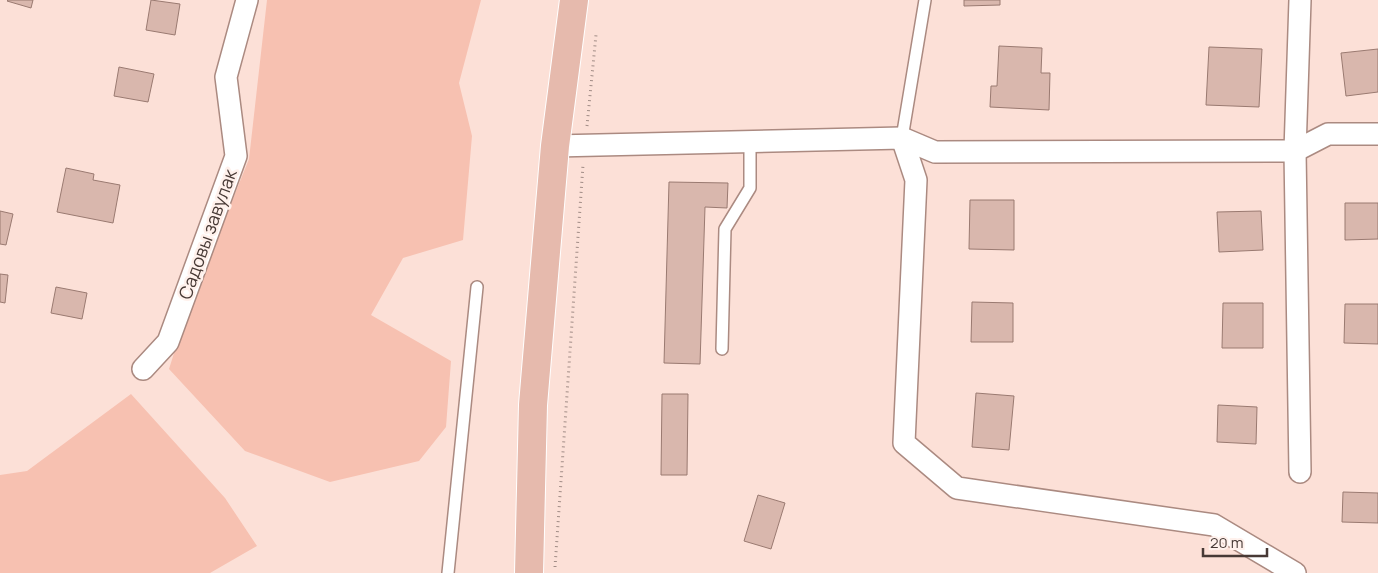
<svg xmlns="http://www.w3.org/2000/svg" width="1378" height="573" font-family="Manrope,sans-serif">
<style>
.green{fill:#f7c1b1}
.building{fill:#d9b7ad;stroke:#9a7a71}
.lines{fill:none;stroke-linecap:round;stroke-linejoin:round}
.service-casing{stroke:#ab8a81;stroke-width:14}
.minor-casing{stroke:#ab8a81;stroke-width:24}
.primary-casing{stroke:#fff;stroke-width:30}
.path{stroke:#a18c86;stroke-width:3;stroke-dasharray:1 4;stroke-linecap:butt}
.service{stroke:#fff;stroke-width:11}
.minor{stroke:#fff;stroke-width:21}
.primary{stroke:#e6baad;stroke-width:28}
.labels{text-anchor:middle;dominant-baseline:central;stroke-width:5;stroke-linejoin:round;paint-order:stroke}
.street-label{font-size:18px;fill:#473935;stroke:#fff1ec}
</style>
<rect width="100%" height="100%" fill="#fce0d7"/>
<g class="green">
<polygon points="267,0 481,0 459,83 472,136 463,240 403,258 371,315 451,361 446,427 419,461 330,482 245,451 169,369 186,315 249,159"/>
<polygon points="131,394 225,498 257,546 210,573 0,573 0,475 27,471"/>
</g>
<g class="building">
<polygon points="8,0 33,0 31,8 7,1"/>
<polygon points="151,0 180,4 175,35 146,30"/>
<polygon points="964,0 1000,0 1000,5 964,6"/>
<polygon points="999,46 1042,48 1041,73 1050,73 1049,110 990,107 991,86 997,86"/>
<polygon points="1209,47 1262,49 1259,107 1206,105"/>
<polygon points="1378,49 1378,92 1346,96 1341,53"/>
<polygon points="119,67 154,74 148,102 114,96"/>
<polygon points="66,168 94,174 93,180 120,185 113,223 57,212"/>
<polygon points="669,182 728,183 727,208 705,207 700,364 664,363"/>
<polygon points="970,200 1014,200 1014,250 969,249"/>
<polygon points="1345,203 1378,203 1378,239 1345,240"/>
<polygon points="0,211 13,214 6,245 0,244"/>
<polygon points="1261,211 1263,250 1219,252 1217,212"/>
<polygon points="0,274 8,275 5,303 0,302"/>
<polygon points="56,287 87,293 82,319 51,313"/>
<polygon points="972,302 1013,303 1013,342 971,342"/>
<polygon points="1223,303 1263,303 1263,348 1222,348"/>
<polygon points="1345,304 1378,304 1378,344 1344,343"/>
<polygon points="976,393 1014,396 1009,450 972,447"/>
<polygon points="662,394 688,394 687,475 661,475"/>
<polygon points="1218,405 1257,407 1256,444 1217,442"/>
<polygon points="1343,492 1378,493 1378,523 1342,522"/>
<polygon points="758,495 785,503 771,549 744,541"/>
</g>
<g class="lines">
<defs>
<g id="service">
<polyline points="902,138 925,0"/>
<polyline points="722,349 725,229 750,188 750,142"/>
<polyline points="448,573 477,287"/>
</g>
<g id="minor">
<polyline points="902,138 916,180 904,443 957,488 1214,525 1295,573"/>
<polyline points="555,146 902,138 935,152 1295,151 1328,134 1378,134"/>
<polyline points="143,369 168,342 236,156 226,77 247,0"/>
<polyline points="1300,472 1295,151 1300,0"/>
</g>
<polyline id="primary" points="529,573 533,405 555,146 574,0"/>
</defs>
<use href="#service" class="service-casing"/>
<use href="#minor" class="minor-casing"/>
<use href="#primary" class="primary-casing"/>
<g class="path">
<polyline points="587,126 596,35"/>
<polyline points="555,567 583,165"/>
</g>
<use href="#service" class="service"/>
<use href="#minor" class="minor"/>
<use href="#primary" class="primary"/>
</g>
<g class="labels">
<g class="street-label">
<text transform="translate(207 234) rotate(-70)">Садовы завулак</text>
</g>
</g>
<path d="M1203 548v8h64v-8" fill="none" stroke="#473935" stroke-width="2.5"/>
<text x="1210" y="548" font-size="15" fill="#473935" stroke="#fff1ec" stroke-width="4" paint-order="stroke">20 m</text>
</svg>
